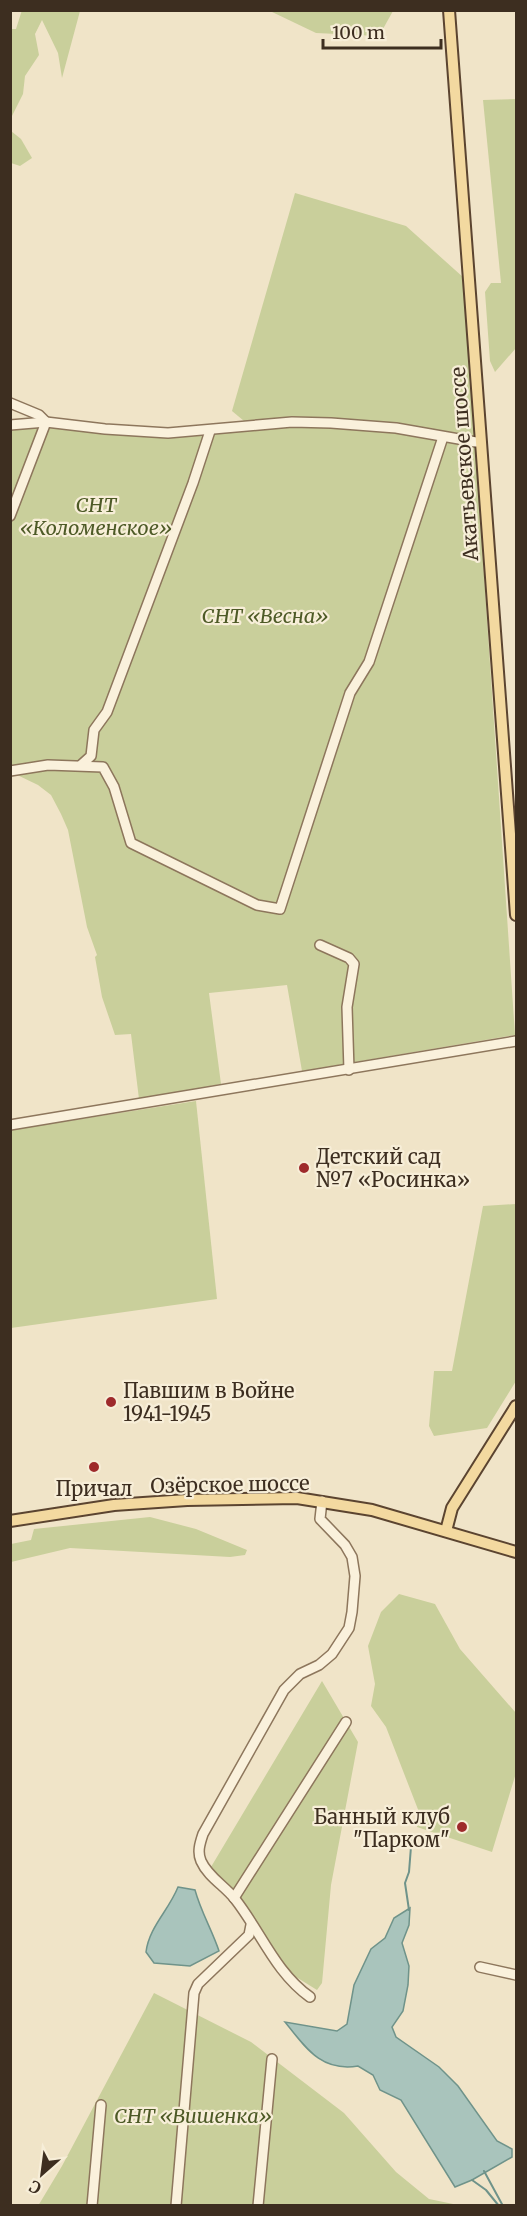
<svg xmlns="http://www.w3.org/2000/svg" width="527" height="2216" font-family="Merriweather,serif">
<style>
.green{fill:#c9cf9b}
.water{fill:#a9c4bc;stroke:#6f938a;stroke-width:1.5}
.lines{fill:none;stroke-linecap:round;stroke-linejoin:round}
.stream{stroke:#6f938a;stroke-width:2}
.minor-casing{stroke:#8d765c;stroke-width:12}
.major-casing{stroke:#5b4430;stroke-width:14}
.minor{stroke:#faf1dc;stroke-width:9}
.major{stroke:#f3d9a0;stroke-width:10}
.poi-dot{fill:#9e2a2b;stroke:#f7eed8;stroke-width:2}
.labels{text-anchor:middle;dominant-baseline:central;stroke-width:4.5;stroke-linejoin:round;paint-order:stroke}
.street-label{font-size:20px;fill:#3d2e20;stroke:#f7eed8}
.park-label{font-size:20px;font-style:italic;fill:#4d5a26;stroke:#f7eed8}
.poi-label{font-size:20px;fill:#3d2e20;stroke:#f7eed8;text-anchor:start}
</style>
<rect width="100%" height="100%" fill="#f0e4c8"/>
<g class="green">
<polygon points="22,10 80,11 62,78 58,53 42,20 35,34 39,55 25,76 23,94 11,118 11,29 16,29"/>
<polygon points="270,11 393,11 379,36 316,33"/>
<polygon points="516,99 516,348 495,372 490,361 485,292 491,283 501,283 483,100"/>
<polygon points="11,131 21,139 32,158 20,166 11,163"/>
<polygon points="295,193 406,226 464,278 515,1035 302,1071 287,985 209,993 221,1084 139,1099 131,1034 115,1035 102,997 95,957 97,955 87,927 68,830 61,814 51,795 38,785 11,772 11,425 46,422 168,433 250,426 232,411"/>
<polygon points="196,1101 217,1299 11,1328 11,1130"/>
<polygon points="516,1204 516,1381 487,1428 434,1436 429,1426 434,1371 452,1371 483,1206"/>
<polygon points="150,1517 196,1529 247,1550 245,1555 230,1557 70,1548 11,1562 11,1544 31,1540 34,1529"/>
<polygon points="399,1594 435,1604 460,1649 516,1713 516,1773 492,1852 417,1827 419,1812 386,1727 371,1706 375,1684 368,1646 381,1612"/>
<polygon points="322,1681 358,1742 331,1885 322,1983 317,1990 288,1972 208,1872"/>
<polygon points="154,1993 251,2042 344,2113 396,2172 429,2199 458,2205 38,2206 62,2166"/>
</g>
<g class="water">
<path d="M178,1887l17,3c6,22 17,40 24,61l-29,15 -36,-3 -8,-11c3,-25 23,-42 32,-65z"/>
<path d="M410,1908l-1,17 -7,18 7,23 -1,19 -5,26 -11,16 4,10 43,30 19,19 39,55 15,8v8l-40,23 -17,7 -54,-87 -21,-10 -7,-15 -15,-9c-37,6 -52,-18 -73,-44l52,9 10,-7 7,-39 17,-36 14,-11 9,-20z"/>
</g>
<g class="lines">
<g class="stream">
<polyline points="409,1910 405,1883 409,1872 412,1834"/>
<polyline points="484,2171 503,2206"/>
<polyline points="472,2180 486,2190 499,2206"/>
</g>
<defs>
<g id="minor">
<polyline points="10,403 39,415 46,422"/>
<polyline points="10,425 46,422 105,429 168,433 292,422 331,423 396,428 476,442"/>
<polyline points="10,516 46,422"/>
<polyline points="81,765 91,756 94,730 107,712 193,483 210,431"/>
<polyline points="10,771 48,765 103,767 114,787 131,843 257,905 280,909 350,693 369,662 443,437"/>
<polyline points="320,945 349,958 354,964 347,1007 349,1070"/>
<polyline points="10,1125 516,1041"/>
<polyline points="234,1898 346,1722"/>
<polyline points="480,1967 516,1975"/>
<path d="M310,1997c-35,-25 -49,-65 -75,-98 -10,-13 -27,-22 -34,-38 -4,-9 -1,-18 2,-27l81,-144 16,-16 19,-9 13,-11 17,-26 3,-16 3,-36 -3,-19 -7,-12 -25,-26 2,-18"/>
<polyline points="92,2206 101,2105"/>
<polyline points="176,2206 194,1993 198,1984 249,1935 251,1925"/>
<polyline points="258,2206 272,2059"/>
</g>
<g id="major">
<polyline points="449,10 516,915"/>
<polyline points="10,1521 114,1505 187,1500 297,1498 372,1510 516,1552"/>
<polyline points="446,1531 452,1508 516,1406"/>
</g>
</defs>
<use href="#minor" class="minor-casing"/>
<use href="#major" class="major-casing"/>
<use href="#minor" class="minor"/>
<use href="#major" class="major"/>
</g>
<g class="poi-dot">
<circle cx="304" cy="1168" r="6"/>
<circle cx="111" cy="1402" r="6"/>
<circle cx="94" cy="1467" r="6"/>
<circle cx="462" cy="1827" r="6"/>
</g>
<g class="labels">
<g class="street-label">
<text transform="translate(464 464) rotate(-94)">Акатьевское шоссе</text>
<text transform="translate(230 1484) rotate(-1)">Озёрское шоссе</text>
</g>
<g class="park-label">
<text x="96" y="504">СНТ<tspan x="96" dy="23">«Коломенское»</tspan></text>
<text x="265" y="615">СНТ «Весна»</text>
<text x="193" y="2115">СНТ «Вишенка»</text>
</g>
<g class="poi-label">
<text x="316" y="1156">Детский сад<tspan x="316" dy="23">№7 «Росинка»</tspan></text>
<text x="123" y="1390">Павшим в Войне<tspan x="123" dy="23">1941-1945</tspan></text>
<text x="94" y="1488" text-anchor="middle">Причал</text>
<text x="450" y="1816" text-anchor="end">Банный клуб<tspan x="450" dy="23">"Парком"</tspan></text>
</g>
</g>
<rect width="527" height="2216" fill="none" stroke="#3d2e20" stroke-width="24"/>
<g transform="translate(42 2174) rotate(208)" stroke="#f7eed8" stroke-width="4.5" paint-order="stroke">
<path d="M0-4.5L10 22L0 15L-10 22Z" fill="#3d2e20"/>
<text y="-9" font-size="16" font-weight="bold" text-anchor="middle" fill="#3d2e20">С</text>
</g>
<path d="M323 39v9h118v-9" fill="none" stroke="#3d2e20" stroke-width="3"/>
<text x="332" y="39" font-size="18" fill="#3d2e20" stroke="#f7eed8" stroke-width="4.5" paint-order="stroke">100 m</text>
</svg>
